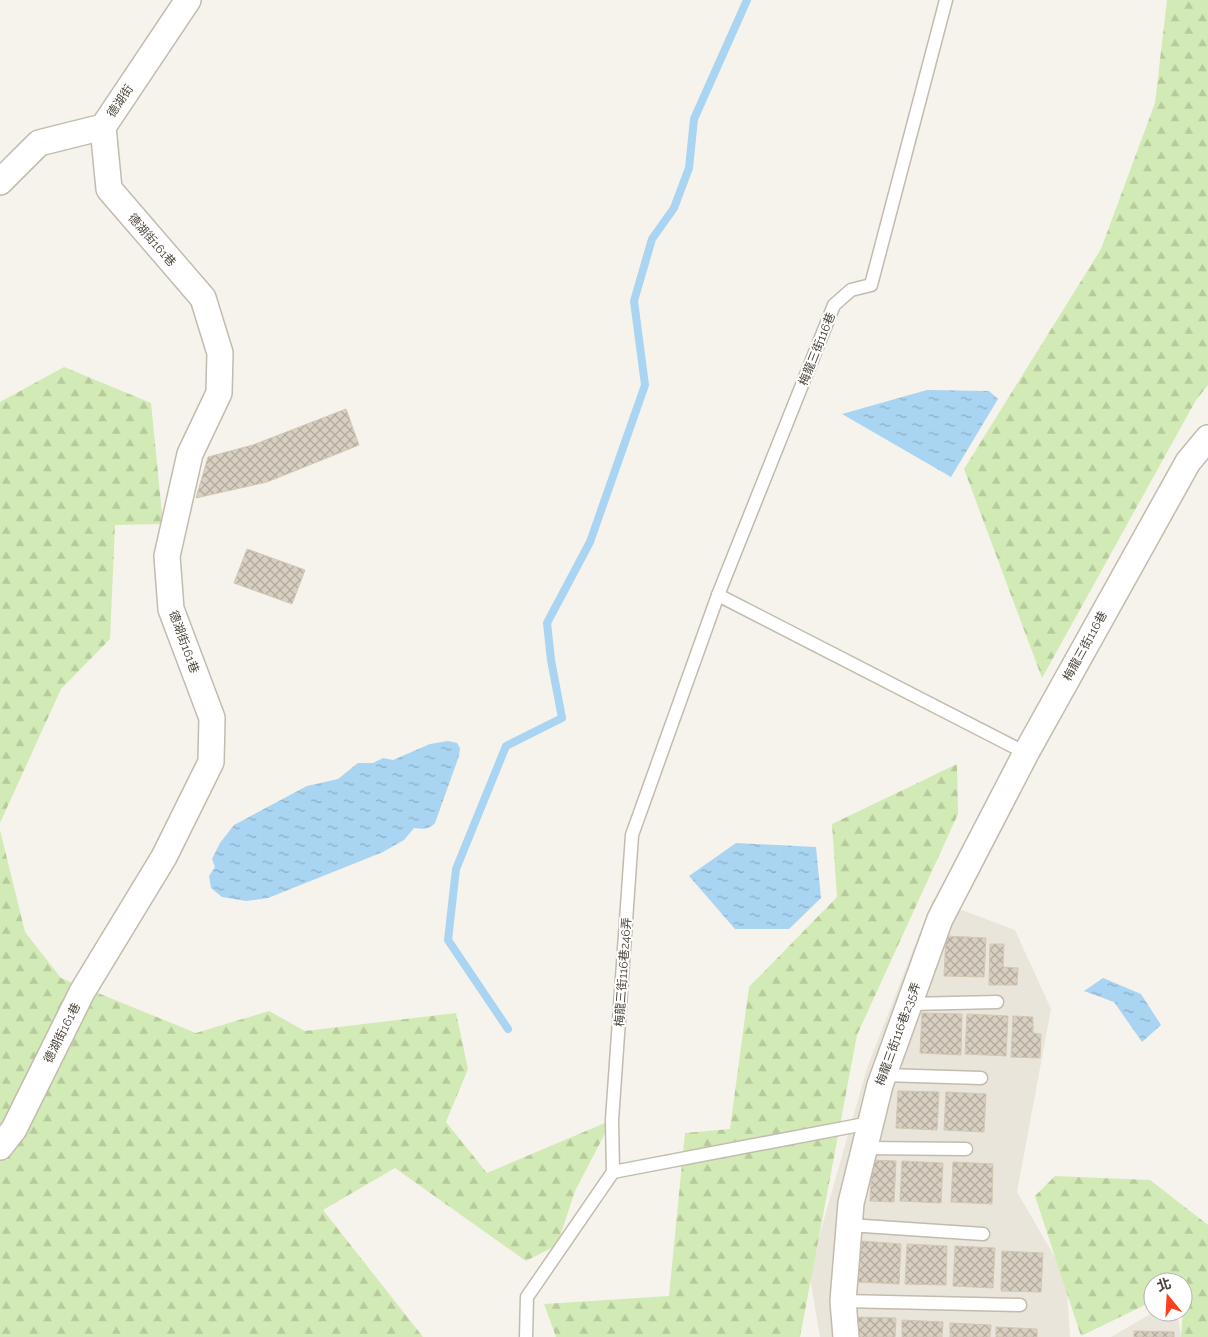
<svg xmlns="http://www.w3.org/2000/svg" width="1208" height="1337" font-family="Raleway,'Noto Sans TC',sans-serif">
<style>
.residential{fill:#eae5da}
.forest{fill:url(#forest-firs)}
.water{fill:url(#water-ripples)}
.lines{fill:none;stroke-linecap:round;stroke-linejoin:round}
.stream{stroke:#a9d4f2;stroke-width:8}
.building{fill:url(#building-cross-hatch);stroke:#d3c7b4}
.lane-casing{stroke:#c2bbae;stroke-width:15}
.street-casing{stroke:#c2bbae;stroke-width:28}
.lane{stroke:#fff;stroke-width:12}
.street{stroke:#fff;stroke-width:25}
.labels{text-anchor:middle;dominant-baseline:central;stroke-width:4;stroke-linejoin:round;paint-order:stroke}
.street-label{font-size:12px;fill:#4b4439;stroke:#fff}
</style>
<defs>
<pattern id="forest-firs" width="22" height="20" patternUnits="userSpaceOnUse" patternTransform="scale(1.25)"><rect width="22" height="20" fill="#d2eab5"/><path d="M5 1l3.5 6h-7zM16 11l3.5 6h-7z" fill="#b6ca9c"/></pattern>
<pattern id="water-ripples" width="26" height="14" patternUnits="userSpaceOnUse" patternTransform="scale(1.25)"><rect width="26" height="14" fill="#a9d4f2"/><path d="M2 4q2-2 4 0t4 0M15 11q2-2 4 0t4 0" fill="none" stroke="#8caec5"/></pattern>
<pattern id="building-cross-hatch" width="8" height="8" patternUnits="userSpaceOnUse" patternTransform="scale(1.25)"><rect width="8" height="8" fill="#d8cfc1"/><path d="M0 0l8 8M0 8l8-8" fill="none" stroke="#b1aa9e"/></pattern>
</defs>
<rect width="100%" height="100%" fill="#f6f3ec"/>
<g class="residential">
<polygon points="933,899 1015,930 1051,1009 1017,1192 1066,1276 1070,1337 820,1337 809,1272 867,1068"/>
<polygon points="1154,1312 1177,1312 1181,1337 1111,1337"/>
</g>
<g class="forest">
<polygon points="1167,0 1208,0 1208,385 1196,400 1042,678 964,469 1101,249 1155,103"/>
<polygon points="64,367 151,403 163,524 115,525 110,639 61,689 0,823 0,402"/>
<polygon points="957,764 958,814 857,1035 800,1337 556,1337 544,1304 669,1296 685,1133 730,1129 749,987 837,897 832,824"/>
<polygon points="0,830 25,932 61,978 196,1033 269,1011 305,1031 456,1013 468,1069 446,1122 487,1173 612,1120 575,1191 557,1245 526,1261 395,1168 323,1210 423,1337 0,1337"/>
<polygon points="1055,1176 1150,1180 1208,1225 1208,1337 1181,1337 1185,1287 1183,1287 1183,1282 1153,1282 1153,1301 1081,1336 1035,1196"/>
</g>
<g class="water">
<polygon points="927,390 989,391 998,399 951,477 842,414"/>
<path d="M448,741l9,2 3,5 -1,8 -24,67c-6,7 -12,6 -21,5l-10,12 -21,12 -115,46 -22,3 -24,-4 -11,-9 -2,-12 6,-9 -3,-8 8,-16 14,-18 73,-39 31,-7 20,-16h15l10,-5 10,2 37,-16z"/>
<polygon points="736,843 816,847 821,898 789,929 735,929 689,876"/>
<polygon points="1103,978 1141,994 1161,1025 1142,1042 1114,1002 1084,991"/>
</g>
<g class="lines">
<polyline class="stream" points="508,1029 448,940 456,869 506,746 562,718 551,660 547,623 590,542 645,385 634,301 652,239 674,208 689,168 694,119 747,0"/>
</g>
<g class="building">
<polygon points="346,409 359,445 267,482 196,498 208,457 253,445"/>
<polygon points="247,549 305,570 292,604 234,583"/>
<polygon points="946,936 986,938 984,977 944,976"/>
<polygon points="990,944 1004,944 1003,967 1018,968 1017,985 989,985"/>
<polygon points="922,1013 962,1014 961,1055 920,1053"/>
<polygon points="967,1014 1008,1016 1006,1056 965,1054"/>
<polygon points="1013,1016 1033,1017 1033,1033 1041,1034 1040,1058 1011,1057"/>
<polygon points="898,1091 939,1092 937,1130 896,1128"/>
<polygon points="946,1092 986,1094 984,1132 944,1130"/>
<polygon points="872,1160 896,1161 894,1202 870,1201"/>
<polygon points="902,1161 943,1163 941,1203 900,1201"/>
<polygon points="953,1162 993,1164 992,1204 951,1202"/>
<polygon points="861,1241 901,1244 899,1284 858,1282"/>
<polygon points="907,1244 947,1246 946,1285 905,1284"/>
<polygon points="955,1246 995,1248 993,1288 953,1286"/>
<polygon points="1002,1251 1043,1253 1041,1292 1001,1291"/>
<polygon points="855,1317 896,1318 895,1337 854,1337"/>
<polygon points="902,1320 943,1322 942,1337 902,1337"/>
<polygon points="950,1323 991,1325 990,1337 950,1337"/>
<polygon points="996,1327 1037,1329 1037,1337 996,1337"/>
<polygon points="1134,1331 1174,1332 1174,1337 1134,1337"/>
</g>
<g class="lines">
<defs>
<g id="lane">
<polyline points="718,595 1026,753"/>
<polyline points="909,1004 997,1002"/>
<polyline points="883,1075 981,1078"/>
<polyline points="864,1148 966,1149"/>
<polyline points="613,1172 870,1123"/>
<polyline points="849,1225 983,1234"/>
<polyline points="843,1301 1020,1305"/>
<polyline points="526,1337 527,1297 613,1172 612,1120 632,835 718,595 834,305 851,290 871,285 946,0"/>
</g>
<g id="street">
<polyline points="0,182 39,143 103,127 188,0"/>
<polyline points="0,1147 14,1129 82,992 164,857 211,762 212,718 171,609 167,556 190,454 219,393 220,353 203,298 109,189 103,127"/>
<polyline points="846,1337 843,1301 851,1203 880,1085 940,919 1026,753 1188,462 1208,438"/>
</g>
</defs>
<use href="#lane" class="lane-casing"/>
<use href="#street" class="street-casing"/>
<use href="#lane" class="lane"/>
<use href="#street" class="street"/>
</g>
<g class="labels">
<g class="street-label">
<text transform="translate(120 101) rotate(-56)">德湖街</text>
<text transform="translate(152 240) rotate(49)">德湖街161巷</text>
<text transform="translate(817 349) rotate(-68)">梅龍三街116巷</text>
<text transform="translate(184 642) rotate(70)">德湖街161巷</text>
<text transform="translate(1085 646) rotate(-61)">梅龍三街116巷</text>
<text transform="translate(623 972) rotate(-86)">梅龍三街116巷246弄</text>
<text transform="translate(62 1033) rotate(-63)">德湖街161巷</text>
<text transform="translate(898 1034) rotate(-70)">梅龍三街116巷235弄</text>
</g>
</g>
<g transform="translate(1168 1297) rotate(342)"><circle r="24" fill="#ffffff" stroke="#b7b4b0"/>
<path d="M0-4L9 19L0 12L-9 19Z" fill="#fc3f1d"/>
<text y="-8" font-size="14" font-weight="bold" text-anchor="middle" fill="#4b4439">北</text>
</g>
</svg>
